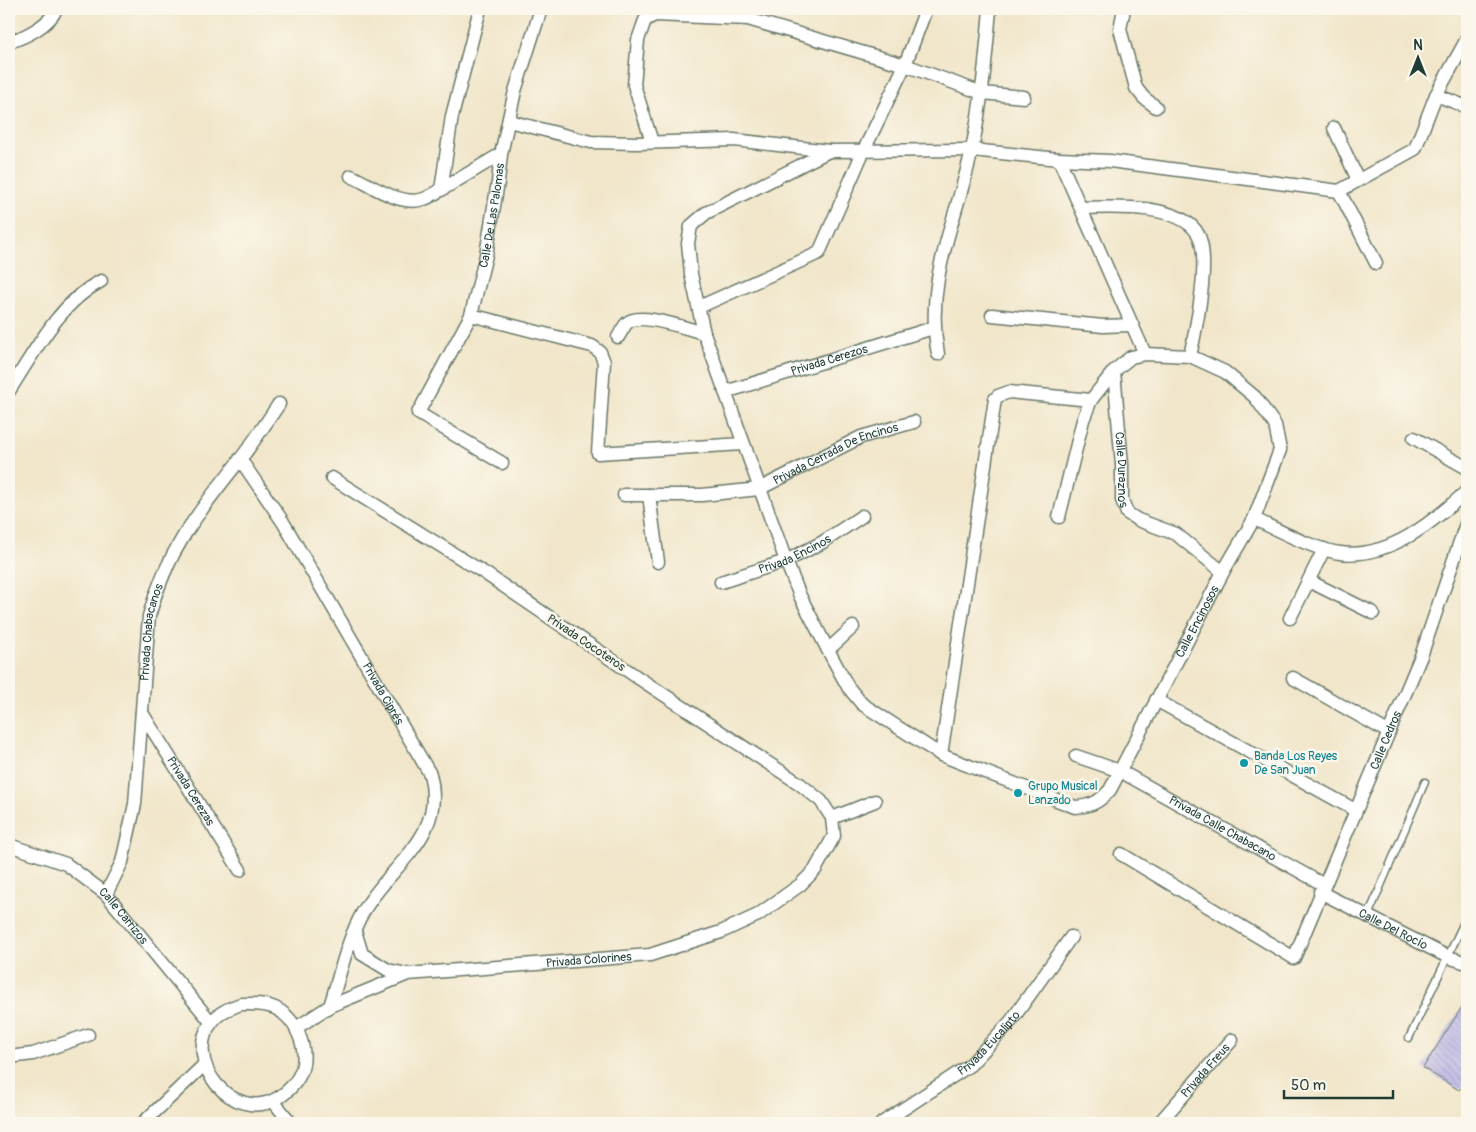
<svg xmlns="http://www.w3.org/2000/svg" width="1476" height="1132" font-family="Pangolin,sans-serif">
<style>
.building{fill:url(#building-back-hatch)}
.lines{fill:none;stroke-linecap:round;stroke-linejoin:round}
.lane-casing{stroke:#687868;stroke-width:9}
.street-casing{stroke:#687868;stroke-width:15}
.lane{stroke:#fff;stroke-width:6}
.street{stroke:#fff;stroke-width:12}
.culture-dot{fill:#0f9aa8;stroke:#fbf7ec;stroke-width:2}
.labels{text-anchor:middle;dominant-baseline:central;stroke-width:5;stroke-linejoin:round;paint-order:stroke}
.street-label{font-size:12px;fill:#1f3d34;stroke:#fbf7ec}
.culture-label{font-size:12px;fill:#0d838f;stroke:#fbf7ec;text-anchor:start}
</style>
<defs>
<pattern id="building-back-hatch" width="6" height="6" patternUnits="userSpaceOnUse" patternTransform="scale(1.25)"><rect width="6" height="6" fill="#bfb9e6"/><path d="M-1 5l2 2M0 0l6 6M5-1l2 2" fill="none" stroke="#9b98bb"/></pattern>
</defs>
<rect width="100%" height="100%" fill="#fbf7ec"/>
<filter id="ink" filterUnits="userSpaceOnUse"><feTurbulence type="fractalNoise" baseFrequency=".02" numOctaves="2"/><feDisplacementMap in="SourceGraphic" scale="10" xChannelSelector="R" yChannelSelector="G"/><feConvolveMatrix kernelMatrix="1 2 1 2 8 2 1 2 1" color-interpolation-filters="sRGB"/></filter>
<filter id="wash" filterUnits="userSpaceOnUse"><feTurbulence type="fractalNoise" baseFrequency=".0096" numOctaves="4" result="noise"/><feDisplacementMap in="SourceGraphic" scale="20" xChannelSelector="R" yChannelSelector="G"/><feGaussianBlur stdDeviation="1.12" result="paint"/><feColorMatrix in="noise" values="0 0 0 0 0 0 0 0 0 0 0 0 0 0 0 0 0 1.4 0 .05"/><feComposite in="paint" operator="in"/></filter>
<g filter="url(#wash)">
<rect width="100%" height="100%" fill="#f1e6ca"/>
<g id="blocks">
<polygon class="building" points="1467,999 1467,1082 1459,1090 1423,1068"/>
</g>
</g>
<g filter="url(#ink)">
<use href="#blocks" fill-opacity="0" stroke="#687868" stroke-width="1"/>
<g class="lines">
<defs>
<g id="lane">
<polyline points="1368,916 1425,782"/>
<polyline points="1409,1038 1467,916"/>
</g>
<g id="street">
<polyline points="480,9 452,116 441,190 501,154"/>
<polyline points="1124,9 1120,29 1136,88 1144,98 1156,107"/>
<path d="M9,42c16,-5 41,-17 47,-33"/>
<polyline points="1436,95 1467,107"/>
<polyline points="509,121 591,142 638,143 734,140 829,151 972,150 1059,159 1110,161 1339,191"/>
<polyline points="1334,128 1358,180"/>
<polyline points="652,142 634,85 638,40 645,20 655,15 748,19 905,65 982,93 1024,97"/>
<path id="s1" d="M829,151l-123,62 -15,13 -3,17 3,31 13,59 82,228 14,35 28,54 20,37 14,17 79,51 134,52c17,-1 24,-5 35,-17l113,-218 31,-53 26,-69 -5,-25 -20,-28 -30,-25 -35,-16 -45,-2 -14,3 -17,14 -23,29 -8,20 -24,97"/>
<polyline points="1059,159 1145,354"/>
<path d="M351,176c20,9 50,31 73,23 6,-2 11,-6 17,-9"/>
<polyline points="1339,191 1415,149 1436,95 1467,39"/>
<polyline points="1339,191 1376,263"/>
<path d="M1082,208c31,-1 98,-5 116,26 13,24 -2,95 -8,122"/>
<polyline points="699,307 819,253 863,152 905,65 926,9"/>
<polyline points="471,315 592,346 600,352 604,362 598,453 743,444"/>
<polyline points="992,315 1103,326 1131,325"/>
<path d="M618,337c3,-4 5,-10 9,-14 12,-12 61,6 77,10"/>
<path d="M938,354c-14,-75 19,-134 34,-205 10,-47 14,-93 18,-140"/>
<path id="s2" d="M1114,371l8,94v35l5,13 11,7 38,14 47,38"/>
<path d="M9,391c26,-40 50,-88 92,-110"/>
<path id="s3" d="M725,392l208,-64"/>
<polyline points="1414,438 1467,468"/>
<path id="s4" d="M240,459l43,63 147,252c17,64 -41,91 -67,138 -16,28 -23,63 -33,94"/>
<path id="s5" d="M502,463l-84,-50 53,-98 15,-60 12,-73 3,-28 14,-63 26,-82"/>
<path id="s6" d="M624,495h78l57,-6 102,-52 53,-15"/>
<polyline points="649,495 658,562"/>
<path d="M1254,519c25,11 58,30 86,34 49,6 93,-31 127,-62"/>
<polyline points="1309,581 1373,613"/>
<path id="s7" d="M721,582l65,-21 37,-19 39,-26"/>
<polyline points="1290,618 1324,549"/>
<polyline points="828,650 853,627"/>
<polyline points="1293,678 1388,732"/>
<polyline points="1156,700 1355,810"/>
<path id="s8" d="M142,713l98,157"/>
<polyline points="941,755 995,399 998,396 1009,392 1091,400"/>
<path id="s9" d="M1076,756l44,15 204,114"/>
<polyline points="832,818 875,801"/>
<path id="s10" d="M9,845l57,19 40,30 105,128"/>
<path id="s11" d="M1121,854l173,104 127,-302 46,-135"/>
<path id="s12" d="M1320,892l128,65 19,6"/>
<path id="s13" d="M106,894l16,-32 13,-58 14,-188c17,-64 50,-105 90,-155 14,-18 27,-38 40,-57"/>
<polyline points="355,931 362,954 388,970 407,974"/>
<path d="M241,1004c10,0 23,-1 34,4 21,10 33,39 27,61 -4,13 -13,22 -24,29 -45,27 -97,-38 -66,-76 7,-10 18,-14 29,-18z"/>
<path id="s14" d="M296,1028l34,-22 78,-32 242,-19 71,-23 37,-17 42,-30 15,-15 19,-34 -2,-18 -11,-17 -21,-17 -163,-107 -151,-103 -154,-96"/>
<polyline points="9,1057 33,1054 88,1035"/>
<polyline points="273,1101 291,1123"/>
<polyline points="143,1123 205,1064"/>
<path id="s15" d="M882,1123l88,-58 41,-44 60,-84"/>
<path id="s16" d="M1159,1123l73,-83"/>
</g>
</defs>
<use href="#lane" class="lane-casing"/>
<use href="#street" class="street-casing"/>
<use href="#lane" class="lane"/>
<use href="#street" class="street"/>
</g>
</g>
<g class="culture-dot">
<circle cx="1244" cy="763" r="5"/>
<circle cx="1018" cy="793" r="5"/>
</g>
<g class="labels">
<g class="street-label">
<text stroke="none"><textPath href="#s5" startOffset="311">Calle De Las Palomas</textPath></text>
<text stroke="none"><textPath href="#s3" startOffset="109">Privada Cerezos</textPath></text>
<text stroke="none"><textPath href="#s6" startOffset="220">Privada Cerrada De Encinos</textPath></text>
<text stroke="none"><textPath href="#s2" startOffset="99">Calle Duraznos</textPath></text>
<text stroke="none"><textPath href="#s7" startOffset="79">Privada Encinos</textPath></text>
<text stroke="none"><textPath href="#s1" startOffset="1139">Calle Encinosos</textPath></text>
<text stroke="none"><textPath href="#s13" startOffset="268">Privada Chabacanos</textPath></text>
<text transform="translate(586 643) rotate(34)">Privada Cocoteros</text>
<text stroke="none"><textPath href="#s4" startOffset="275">Privada Ciprés</textPath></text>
<text stroke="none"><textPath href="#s11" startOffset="438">Calle Cedros</textPath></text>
<text stroke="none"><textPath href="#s8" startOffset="92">Privada Cerezas</textPath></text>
<text stroke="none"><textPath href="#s9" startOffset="164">Privada Calle Chabacano</textPath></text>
<text stroke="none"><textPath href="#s10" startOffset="138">Calle Carrizos</textPath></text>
<text stroke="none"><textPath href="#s12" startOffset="82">Calle Del Rocío</textPath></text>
<text stroke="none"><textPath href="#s14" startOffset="306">Privada Colorines</textPath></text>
<text stroke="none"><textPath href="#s15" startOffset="134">Privada Eucalipto</textPath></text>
<text stroke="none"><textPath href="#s16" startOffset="70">Privada Freus</textPath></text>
</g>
<g class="culture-label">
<text x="1254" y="756">Banda Los Reyes<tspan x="1254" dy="14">De San Juan</tspan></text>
<text x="1028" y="786">Grupo Musical<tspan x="1028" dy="14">Lanzado</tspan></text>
</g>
</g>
<rect width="1476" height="1132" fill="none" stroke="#fbf7ec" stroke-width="30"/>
<g transform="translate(1418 58)" stroke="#fbf7ec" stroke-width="4" paint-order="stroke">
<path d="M0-4L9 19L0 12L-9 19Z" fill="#1f3d34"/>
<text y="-8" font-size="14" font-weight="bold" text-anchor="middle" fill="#1f3d34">N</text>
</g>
<path d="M1284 1090v8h109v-8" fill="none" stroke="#1f3d34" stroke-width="2.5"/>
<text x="1291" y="1090" font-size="15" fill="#1f3d34" stroke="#fbf7ec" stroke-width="4" paint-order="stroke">50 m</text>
</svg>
